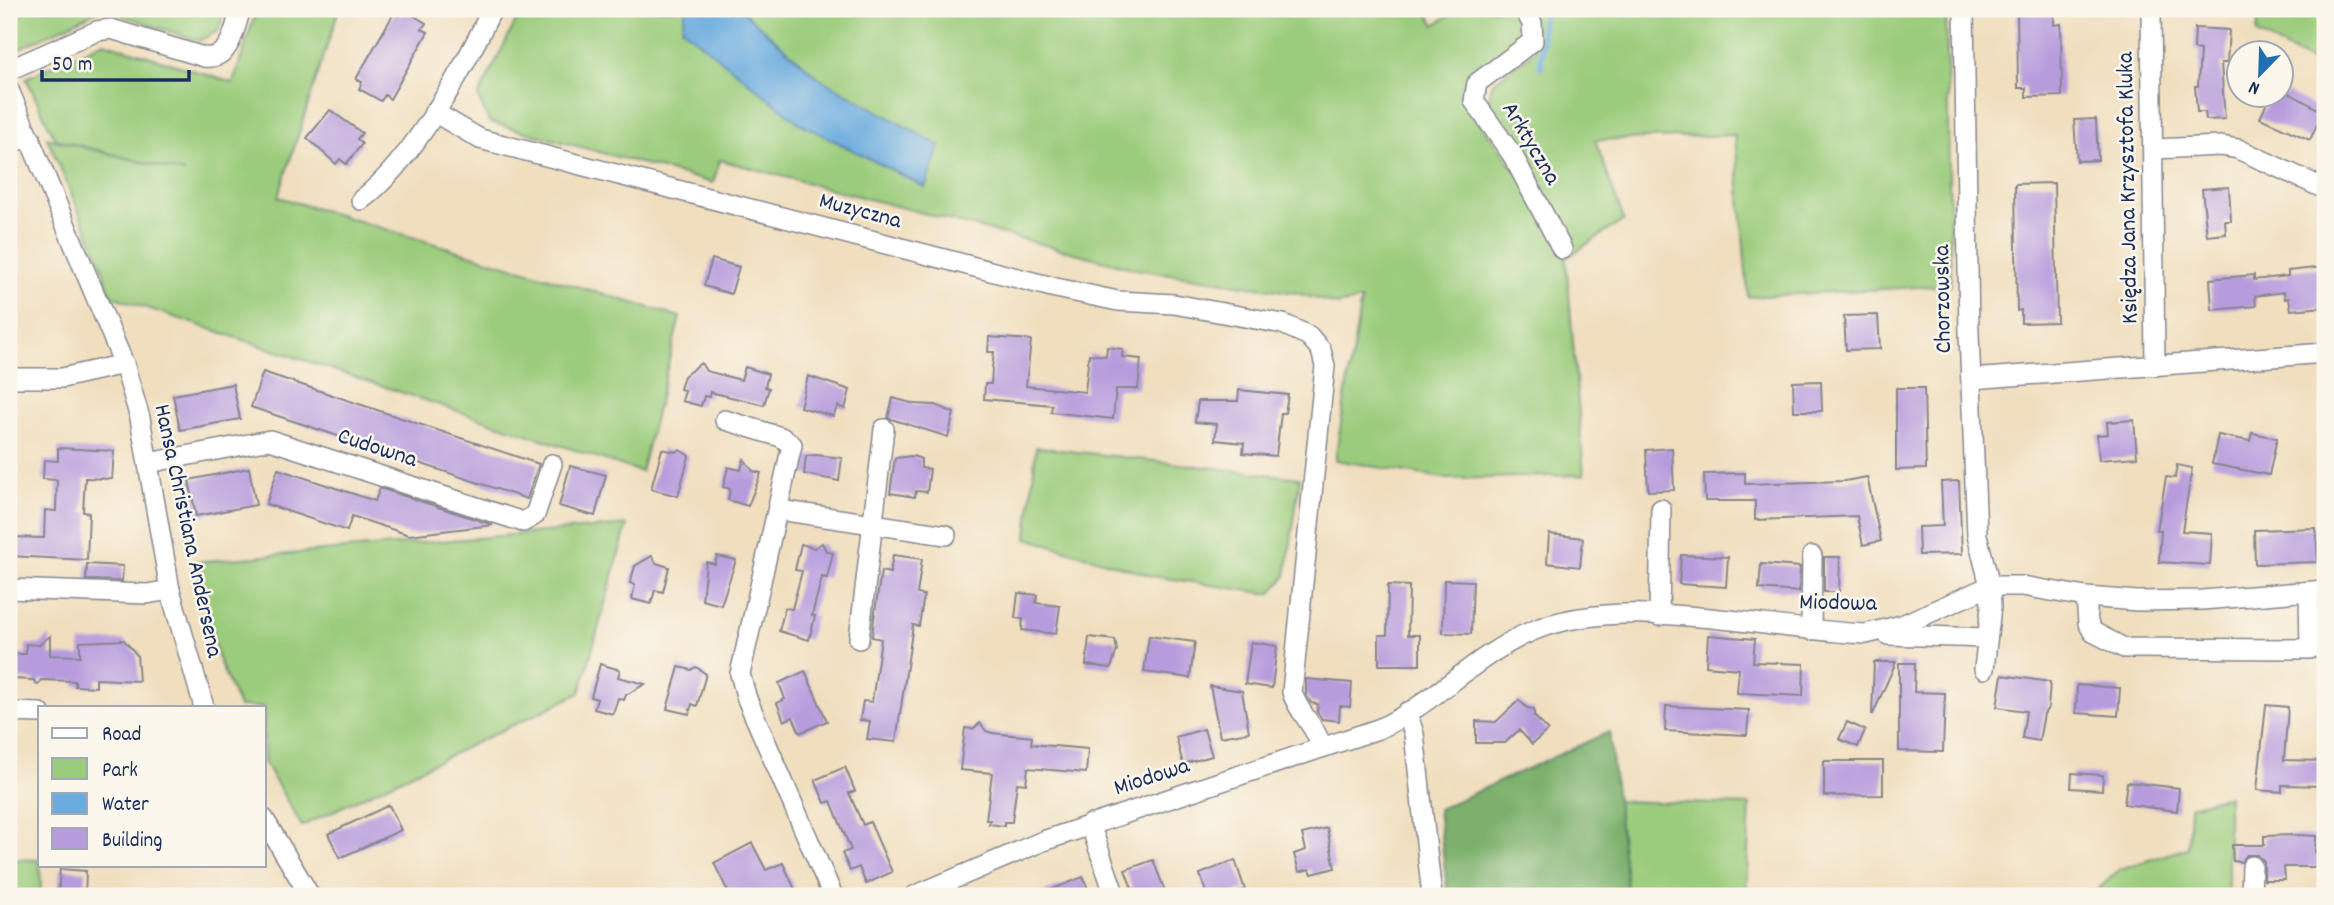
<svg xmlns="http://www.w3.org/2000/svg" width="2334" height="905" font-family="Dekko,sans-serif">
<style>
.green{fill:#9bcc7c;stroke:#5b7e6d;stroke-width:2}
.forest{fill:#7cb06c;stroke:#4c7065;stroke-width:2}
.water{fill:#6bacdf;stroke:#436e9e;stroke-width:2}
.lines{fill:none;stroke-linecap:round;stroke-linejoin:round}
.stream{stroke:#6bacdf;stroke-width:6}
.building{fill:#b79cdd}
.minor-casing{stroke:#86868e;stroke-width:22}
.minor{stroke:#fff;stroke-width:19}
.labels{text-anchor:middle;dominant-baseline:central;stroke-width:5;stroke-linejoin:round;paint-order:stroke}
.street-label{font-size:24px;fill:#1b2f5e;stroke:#fbf7ec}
</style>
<rect width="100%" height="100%" fill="#fbf7ec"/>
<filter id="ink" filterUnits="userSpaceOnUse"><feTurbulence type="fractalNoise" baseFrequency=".0143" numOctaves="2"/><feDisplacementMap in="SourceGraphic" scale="14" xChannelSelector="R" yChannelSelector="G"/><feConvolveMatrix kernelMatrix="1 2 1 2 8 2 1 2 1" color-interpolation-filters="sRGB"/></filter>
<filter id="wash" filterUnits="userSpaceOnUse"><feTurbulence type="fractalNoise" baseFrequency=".00686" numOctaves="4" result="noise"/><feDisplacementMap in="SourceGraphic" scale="28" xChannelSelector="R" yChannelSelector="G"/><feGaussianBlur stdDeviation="1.57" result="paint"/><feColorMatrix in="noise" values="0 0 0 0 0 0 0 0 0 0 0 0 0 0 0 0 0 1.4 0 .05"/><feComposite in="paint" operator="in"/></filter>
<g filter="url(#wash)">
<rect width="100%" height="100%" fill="#f0debe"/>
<g class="green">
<polygon points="9,9 225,9 218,31 199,41 102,9 14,51 9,41"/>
<polygon points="257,9 339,9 278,197 680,317 641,472 111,296 99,257 47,138 185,173 55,139 26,78 104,42 233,83"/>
<polygon points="522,9 1425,9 1435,25 1457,9 1517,9 1526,22 1519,44 1464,84 1463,100 1560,229 1488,100 1492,83 1535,51 1532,9 1946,9 1951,285 1748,297 1735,135 1595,140 1624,220 1566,258 1584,475 1449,479 1335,460 1361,300 1338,305 1297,293 1136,269 720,160 713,183 489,122 478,97"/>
<polygon points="2259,9 2325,9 2325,68 2257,34"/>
<polygon points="1036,447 1300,478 1286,576 1270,594 1152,576 1027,538"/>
<polygon points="627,525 580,693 302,826 264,762 264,707 239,707 219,661 195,562"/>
<polygon points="2228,796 2228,896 2091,896 2120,869 2188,848 2190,806"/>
<polygon points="1617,801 1750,805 1746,896 1628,896"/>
<polygon points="9,859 40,860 41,896 9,896"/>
</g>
<polygon class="forest" points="1609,732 1628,896 1448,896 1438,809"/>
<polygon class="water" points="686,9 740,9 819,78 940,146 925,187 799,123 682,28"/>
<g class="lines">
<polyline class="stream" points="1541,67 1543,9"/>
</g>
<g id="blocks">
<g class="building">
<polygon points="2017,9 2054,9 2054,25 2061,24 2062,96 2026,97 2026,88 2018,88"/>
<polygon points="404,10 426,23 422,29 428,32 390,99 385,95 381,101 359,89 362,82 356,79 394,13 400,16"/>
<polygon points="2195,28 2229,30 2227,63 2221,63 2225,119 2206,120 2205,112 2197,112 2195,86 2198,86 2200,50 2194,49"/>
<polygon points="2287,92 2323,112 2310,140 2260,118 2271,94 2286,95"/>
<polygon points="330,110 362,133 357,139 362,144 346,164 340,159 336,164 307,138"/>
<polygon points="2096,119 2098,160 2077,161 2074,120"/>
<polygon points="2054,183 2057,322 2021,323 2021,310 2017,311 2015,184"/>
<polygon points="2229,187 2231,221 2225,221 2226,234 2207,236 2202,189"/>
<polygon points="712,259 739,267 731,294 704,286"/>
<polygon points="2324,267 2325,307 2291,310 2289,298 2285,299 2284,292 2255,296 2256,306 2212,310 2210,279 2254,275 2254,280 2288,276 2288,271"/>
<polygon points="1878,315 1880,349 1846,350 1844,316"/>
<polygon points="989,337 1031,340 1026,386 1085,392 1089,354 1106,356 1107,347 1123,349 1122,357 1141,359 1138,389 1116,389 1113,419 1051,412 1052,405 984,399 985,384 991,384 992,368 994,352 988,352"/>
<polygon points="701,363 706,371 741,380 745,367 768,374 765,387 769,388 764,405 710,392 709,397 704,396 701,406 682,401 685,391 680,389 684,376"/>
<polygon points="263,372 539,464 527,499 251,407"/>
<polygon points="808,376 850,390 845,409 838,406 833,416 800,407"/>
<polygon points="1821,381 1822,411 1794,411 1793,382"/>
<polygon points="233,384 240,419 180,430 173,395"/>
<polygon points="1896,388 1924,388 1926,469 1896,470"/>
<polygon points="1239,390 1288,395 1285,413 1281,413 1276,456 1243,453 1244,443 1215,440 1217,424 1195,422 1198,401 1238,401"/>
<polygon points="893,398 915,404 936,405 954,413 948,437 888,418"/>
<polygon points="2134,420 2137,457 2099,460 2097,435 2108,434 2107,422"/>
<polygon points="2252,433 2277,438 2269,475 2212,464 2218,435 2250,441"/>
<polygon points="58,448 114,451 112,479 85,478 83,512 89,513 87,560 9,556 9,537 44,538 45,510 56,511 57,480 43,479 44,460 58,461"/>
<polygon points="1672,448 1674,490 1648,491 1646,450"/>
<polygon points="662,449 675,452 680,450 689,456 678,496 651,489"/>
<polygon points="816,455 842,458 839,481 804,474 806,456"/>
<polygon points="913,456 921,459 921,468 930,469 927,492 916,491 915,497 890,493 895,458"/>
<polygon points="744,459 753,471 761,473 748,506 728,500 730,489 723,487 728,467 741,470"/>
<polygon points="2177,465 2192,468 2182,531 2212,533 2210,565 2159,562 2161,530 2157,530 2166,477 2175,478"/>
<polygon points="570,466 606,475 595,516 559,506"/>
<polygon points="249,468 256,505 196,516 189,480"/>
<polygon points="278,469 375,501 380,488 493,525 409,535 352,516 347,531 266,504"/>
<polygon points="1745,473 1745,484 1845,481 1867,477 1881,541 1863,545 1857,516 1755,520 1755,501 1705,501 1704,474"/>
<polygon points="1959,481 1962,554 1919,555 1918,527 1943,526 1941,482"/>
<polygon points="2316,528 2318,562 2255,564 2254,530"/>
<polygon points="1549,534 1583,538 1580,567 1547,563"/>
<polygon points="822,543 826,551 833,553 827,578 822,577 812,615 815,616 809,640 779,631 785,608 792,609 802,571 795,570 801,544 814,548"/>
<polygon points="893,555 922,559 917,594 924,595 919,626 913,625 896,742 867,739 870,721 860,720 863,701 872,702 881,639 872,637 874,618 881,571 890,573"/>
<polygon points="1681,555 1728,557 1726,587 1679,584"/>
<polygon points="652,556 656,563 669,567 663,592 655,590 651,604 632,599 635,585 630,583 635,566"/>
<polygon points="717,556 736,560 721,605 702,600 706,562 715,564"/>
<polygon points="1824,557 1840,557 1839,592 1824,592"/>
<polygon points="87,564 123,566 122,581 86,580"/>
<polygon points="1761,564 1800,567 1799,592 1759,589"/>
<polygon points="1444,580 1473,581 1471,634 1443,633"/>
<polygon points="1388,585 1409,586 1408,635 1420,635 1420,665 1379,665 1379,635 1387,635"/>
<polygon points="1018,593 1037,595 1036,603 1060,606 1056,634 1022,630 1023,619 1015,618"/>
<polygon points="1708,635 1755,639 1753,662 1804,664 1803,696 1737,693 1739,669 1706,666"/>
<polygon points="50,636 50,655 80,656 80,642 124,640 137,655 139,681 96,679 96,687 75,686 75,681 41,680 38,685 33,680 13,679 14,654 26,654 26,644 39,645"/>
<polygon points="1149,636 1195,642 1190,678 1144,672"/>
<polygon points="1089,637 1115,640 1117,650 1111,668 1086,665"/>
<polygon points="1251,642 1277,646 1272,688 1245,684"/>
<polygon points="1874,662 1896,662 1873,714 1872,714"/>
<polygon points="1899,663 1915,663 1914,692 1945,693 1943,752 1899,751"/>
<polygon points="600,664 620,670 618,677 645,684 626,695 624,700 618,698 613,714 594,709 597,699 591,697"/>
<polygon points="679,667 691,670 696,667 706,674 697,706 692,704 689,714 667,709"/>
<polygon points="805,671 827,721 800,733 793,717 784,721 777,703 785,699 779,683"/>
<polygon points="2002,675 2050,682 2048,708 2044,714 2039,741 2022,738 2026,711 1997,707"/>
<polygon points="1306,679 1352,683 1350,707 1340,706 1339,721 1322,719 1317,712 1318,704 1311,703 1306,695"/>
<polygon points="2077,685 2120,688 2118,716 2076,713"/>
<polygon points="1210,686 1242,691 1249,732 1220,737"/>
<polygon points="1519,700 1527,708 1534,709 1534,716 1548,730 1532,744 1519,730 1505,743 1476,743 1476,721 1496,722"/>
<polygon points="2266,705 2288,707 2284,760 2325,761 2325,786 2282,785 2282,792 2257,790"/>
<polygon points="1666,706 1749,710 1747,735 1665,731"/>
<polygon points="1847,722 1865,730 1858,747 1839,739"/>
<polygon points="980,723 986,731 992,733 1032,737 1031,744 1088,749 1086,773 1028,768 1026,784 1017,783 1012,822 1004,822 1004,826 989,824 990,820 986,820 992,773 960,770 965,728 973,729"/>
<polygon points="1204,729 1212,756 1183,764 1176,737"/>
<polygon points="1824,761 1883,761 1883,795 1824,796"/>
<polygon points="845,767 855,791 849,793 863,825 870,822 892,872 866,884 859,867 850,871 842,853 851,850 831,801 825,803 815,780"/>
<polygon points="2072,773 2103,775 2102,790 2071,788"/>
<polygon points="2127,782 2179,788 2177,811 2124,804"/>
<polygon points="389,805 401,830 340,858 328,834"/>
<polygon points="1327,828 1335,868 1312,874 1310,869 1299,872 1294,854 1306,850 1302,834"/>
<polygon points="2298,835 2316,836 2315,852 2323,852 2323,867 2284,867 2285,880 2264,880 2264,862 2258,855 2247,855 2241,862 2233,861 2232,845 2264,845 2264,836"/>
<polygon points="752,843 766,870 783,863 798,896 730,896 714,863"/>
<polygon points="1153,860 1167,896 1135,896 1125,870"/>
<polygon points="1235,860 1245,890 1225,896 1207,896 1200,874"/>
<polygon points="60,869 86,871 85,896 58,896"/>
<polygon points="1083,877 1091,896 1038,896 1037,895"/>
</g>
</g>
</g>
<g filter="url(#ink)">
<use href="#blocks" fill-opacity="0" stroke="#86868e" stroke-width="2"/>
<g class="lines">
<defs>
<g id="minor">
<polyline points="1524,9 1532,23 1533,41 1477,83 1474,101 1513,156 1562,249"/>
<polyline points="1964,9 1969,333 1977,535 1990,586 1991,607 1984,669"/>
<polyline points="2151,9 2155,366"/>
<path d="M9,70l88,-39 14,-2 93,28c27,3 30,-28 37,-48"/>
<polyline points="9,90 124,364 140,418 170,590 204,707"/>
<path d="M434,112l46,27 576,149 62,13 56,3 109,20 26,12 12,14 4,16 -33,326c6,21 24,34 30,55"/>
<polyline points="9,141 31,139"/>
<polyline points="2154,149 2221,146 2238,149 2325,189"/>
<path d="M361,200c51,-38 104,-133 131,-191"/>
<polyline points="9,378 62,378 124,364"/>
<polyline points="1971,379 2325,353"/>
<polyline points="725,420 781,437 792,445 740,674 747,699 833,896"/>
<polyline points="148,463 270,440 523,522 535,515 552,464"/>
<polyline points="779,510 946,535"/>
<polyline points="9,589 147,594 170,590"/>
<polyline points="2086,597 2088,623 2093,632 2124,648 2310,649 2309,592"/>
<polyline points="1659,616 1661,509"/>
<polyline points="1811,630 1812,556"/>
<polyline points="1888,635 1987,638"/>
<polyline points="859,639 884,429"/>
<polyline points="9,712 40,713"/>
<polyline points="1407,712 1414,734 1432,896"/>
<polyline points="264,819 310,896"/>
<polyline points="1090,824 1115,896"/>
<path d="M914,896l129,-55 335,-112c55,-24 96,-73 152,-97 92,-40 235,-2 336,2l36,-9 88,-39h32l64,11 52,4 64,-1 123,-10"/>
<polyline points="2251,896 2252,866"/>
</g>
</defs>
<use href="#minor" class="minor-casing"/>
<use href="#minor" class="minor"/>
</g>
</g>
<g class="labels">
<g class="street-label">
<text transform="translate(1530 144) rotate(59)">Arktyczna</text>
<text transform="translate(2129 188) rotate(-91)">Księdza Jana Krzysztofa Kluka</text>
<text transform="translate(860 212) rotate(15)">Muzyczna</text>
<text transform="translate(1944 299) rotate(-91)">Chorzowska</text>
<text transform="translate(377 449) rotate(18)">Cudowna</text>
<text transform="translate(187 531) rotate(78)">Hansa Christiana Andersena</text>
<text transform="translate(1838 604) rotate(1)">Miodowa</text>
<text transform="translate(1152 778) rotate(-18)">Miodowa</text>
</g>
</g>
<rect width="2334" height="905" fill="none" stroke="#fbf7ec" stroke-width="35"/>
<rect x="38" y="706" width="228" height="161" fill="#fbf7ec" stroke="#a1a7b3" stroke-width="2"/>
<rect x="52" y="728" width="35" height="10" fill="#ffffff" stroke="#a1a7b3" stroke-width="2"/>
<text x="102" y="740" font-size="21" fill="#1b2f5e">Road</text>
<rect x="52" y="758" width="35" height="21" fill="#9bcc7c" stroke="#a1a7b3" stroke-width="2"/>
<text x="102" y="776" font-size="21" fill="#1b2f5e">Park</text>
<rect x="52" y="793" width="35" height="21" fill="#6bacdf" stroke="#a1a7b3" stroke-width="2"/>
<text x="102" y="810" font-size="21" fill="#1b2f5e">Water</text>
<rect x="52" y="828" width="35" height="21" fill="#b79cdd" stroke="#a1a7b3" stroke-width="2"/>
<text x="102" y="846" font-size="21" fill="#1b2f5e">Building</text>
<g transform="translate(2260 74) rotate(203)"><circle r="33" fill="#fbf7ec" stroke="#a1a7b3" stroke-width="2"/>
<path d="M0-5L12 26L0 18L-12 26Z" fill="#1f6fb2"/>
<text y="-10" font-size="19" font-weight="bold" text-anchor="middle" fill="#1b2f5e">N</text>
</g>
<path d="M42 70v10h147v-10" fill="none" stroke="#1b2f5e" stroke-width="3.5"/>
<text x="52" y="70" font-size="21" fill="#1b2f5e" stroke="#fbf7ec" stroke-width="5" paint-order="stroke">50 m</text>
</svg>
